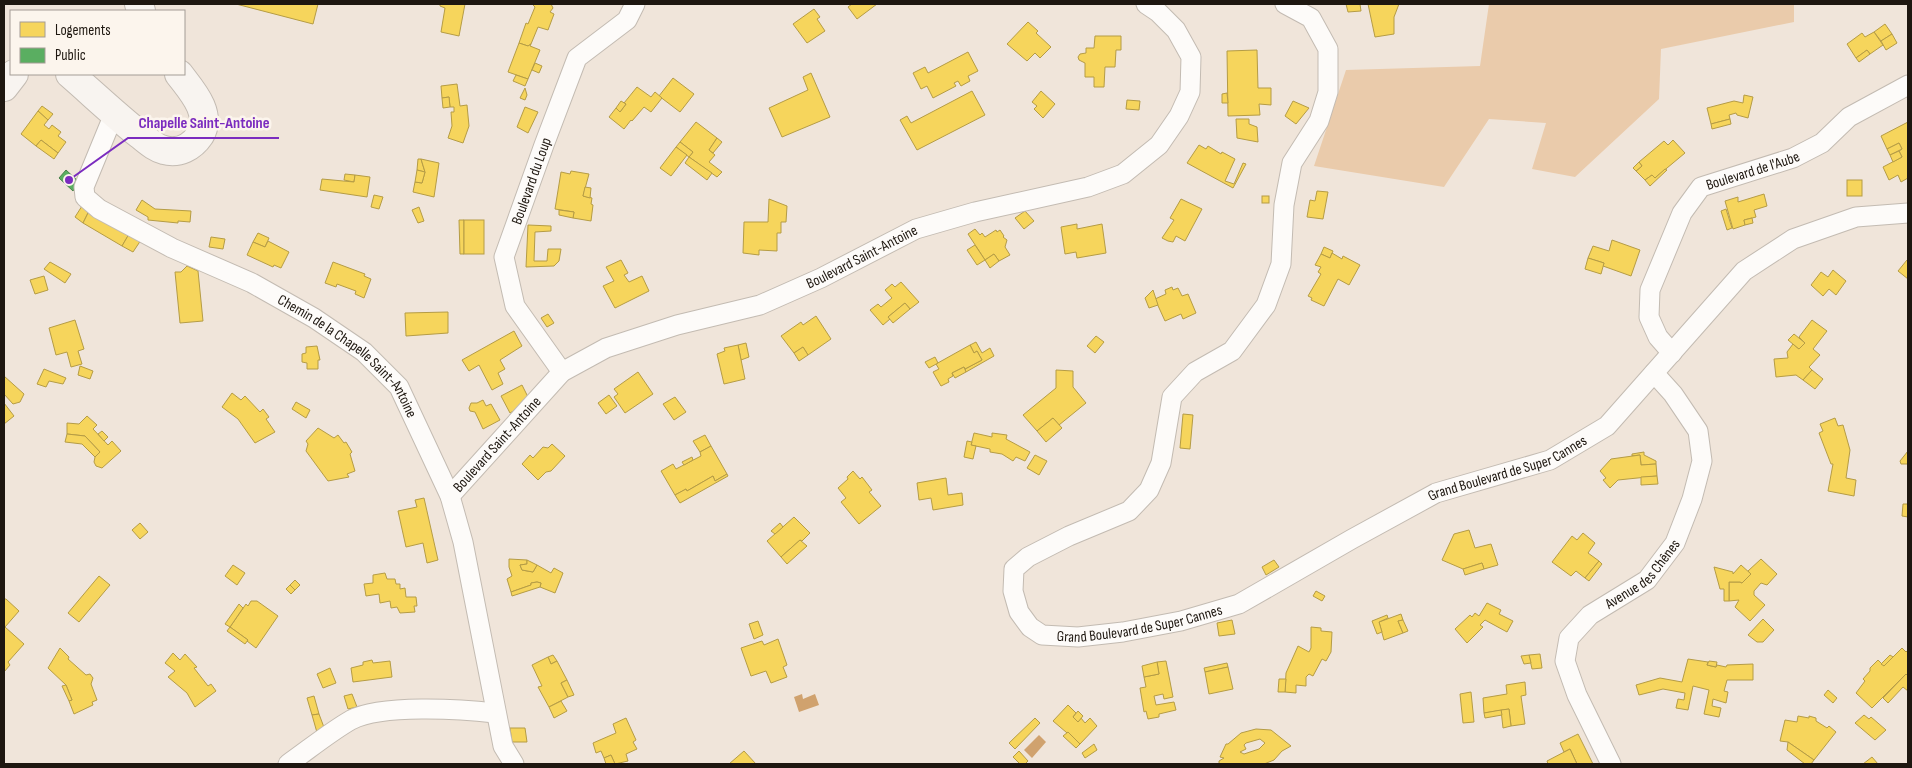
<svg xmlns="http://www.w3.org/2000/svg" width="1912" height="768" font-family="'Sofia Sans Condensed',sans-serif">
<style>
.green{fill:#eacbab}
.water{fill:#d0a26e}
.homes{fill:#f6d55c;stroke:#b59c45;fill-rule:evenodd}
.public{fill:#5aae61;stroke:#488149}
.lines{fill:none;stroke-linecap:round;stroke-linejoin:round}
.minor-casing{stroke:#c3bbb2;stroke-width:21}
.secondary-casing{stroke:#c3bbb2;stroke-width:30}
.minor{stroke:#fdfbf9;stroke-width:19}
.secondary{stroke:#f8f4f0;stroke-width:28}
.labels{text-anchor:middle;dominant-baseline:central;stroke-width:5;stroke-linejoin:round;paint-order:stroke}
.street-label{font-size:15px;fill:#1e1710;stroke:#fcf5ed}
.leader{fill:none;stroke:#7b2cbf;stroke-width:2}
.callout-dot{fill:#7b2cbf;stroke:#fcf5ed;stroke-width:2}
.callout-label{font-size:16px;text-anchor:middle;font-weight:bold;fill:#7b2cbf;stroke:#fcf5ed;stroke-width:5;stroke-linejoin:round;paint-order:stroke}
</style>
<rect width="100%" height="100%" fill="#f0e5da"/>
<polygon class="green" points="1489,4 1794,4 1794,22 1661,49 1659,99 1575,177 1532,169 1546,123 1489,119 1444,187 1314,166 1346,70 1480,66"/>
<g class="water">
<polygon points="802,694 803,699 815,694 819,705 799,712 794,697"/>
<polygon points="1039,735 1046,742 1032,758 1024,750"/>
</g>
<g class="homes">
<polygon points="236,4 318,4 313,24"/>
<polygon points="440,4 465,4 459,36 441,32 445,8 440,6"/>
<polygon points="532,4 551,4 553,8 550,12 554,14 548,30 538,27 531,44 528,46 519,43 526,23 528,24 535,7"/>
<polygon points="852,4 877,4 857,19 848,7"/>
<polygon points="1346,4 1360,4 1361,11 1348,12"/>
<polygon points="1368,4 1399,4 1394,17 1394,34 1375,37"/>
<polygon points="814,9 820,17 817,19 825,31 807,43 793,24"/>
<polygon points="1028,22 1038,31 1036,33 1051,47 1040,58 1035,53 1027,61 1007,44"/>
<polygon points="1885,24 1892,34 1881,41 1874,32"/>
<polygon points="1874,32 1883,45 1870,54 1867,50 1856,58 1847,44 1862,33 1865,37"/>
<polygon points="1892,34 1897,43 1886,50 1881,41"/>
<polygon points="1095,36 1121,36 1121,50 1116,50 1115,67 1105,67 1104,87 1094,87 1094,77 1085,77 1085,63 1079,60 1078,57 1080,54 1086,53 1086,48 1094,48"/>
<polygon points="519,43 528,46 531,44 530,46 540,50 528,79 508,72"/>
<polygon points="1257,50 1258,88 1271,88 1271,105 1259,104 1260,115 1228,116 1227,51"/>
<polygon points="1867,50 1870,54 1859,62 1856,58"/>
<polygon points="968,52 978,71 968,76 970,81 961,86 958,81 954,83 956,86 933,98 927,86 921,89 913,73 925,67 928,73"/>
<polygon points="535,63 542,66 539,73 532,70"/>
<polygon points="811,73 830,117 782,137 769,108 808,90 803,77"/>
<polygon points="516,75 528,79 525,86 513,81"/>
<polygon points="673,78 694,94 680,112 659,96"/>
<polygon points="457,84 460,106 467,105 469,126 463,143 448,138 452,126 451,112 454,112 454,107 450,107 449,97 442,98 441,86"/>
<polygon points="637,87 651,97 655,92 662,98 651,112 644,107 632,121 631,120 624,129 609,117 616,108 620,112 626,104 624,103"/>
<polygon points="525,88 527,95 525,100 520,98"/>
<polygon points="972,91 985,115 917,150 900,120 907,116 911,123"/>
<polygon points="1041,91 1055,104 1043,118 1034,109 1037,106 1032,102"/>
<polygon points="1227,93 1228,103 1222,103 1222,94"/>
<polygon points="1744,95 1753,97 1748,118 1737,115 1736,113 1729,115 1730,119 1711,124 1707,108 1734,101 1743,103"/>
<polygon points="449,97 450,107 443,108 442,98"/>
<polygon points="1127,100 1140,101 1139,110 1126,109"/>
<polygon points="621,101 626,104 620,112 616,108"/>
<polygon points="1293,101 1309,108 1296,124 1285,116"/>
<polygon points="42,106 53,114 48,120 38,111"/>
<polygon points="525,107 538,112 528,133 517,127"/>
<polygon points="38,111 48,120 44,125 49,129 52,125 61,132 58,136 66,142 58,153 41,140 36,146 21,134"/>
<polygon points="1236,119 1249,119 1249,124 1257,127 1258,142 1237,138"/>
<polygon points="1730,119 1731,124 1712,129 1711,124"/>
<polygon points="696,122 717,138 709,150 715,155 709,162 722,172 717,177 689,157 693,152 680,142"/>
<polygon points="1908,122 1908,178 1901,182 1898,175 1889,180 1883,167 1902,157 1899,151 1902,149 1899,143 1887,149 1881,136"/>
<polygon points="717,138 722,142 713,153 709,150"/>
<polygon points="41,140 58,153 54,159 36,146"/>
<polygon points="1673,140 1685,153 1655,178 1652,175 1645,180 1636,171 1642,166 1639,162 1664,141 1668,145"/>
<polygon points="680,142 693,152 689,157 676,147"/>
<polygon points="1899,143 1902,149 1890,155 1887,149"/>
<polygon points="1199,145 1206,149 1208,146 1221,154 1222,152 1235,159 1225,181 1234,184 1243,163 1246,164 1233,188 1187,163"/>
<polygon points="676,147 687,155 671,176 660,168"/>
<polygon points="1899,151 1902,157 1893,162 1890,155"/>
<polygon points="689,157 712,173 707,180 685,163"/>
<polygon points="418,159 421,159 425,172 417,170"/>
<polygon points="421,159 439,163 434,197 413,192 415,182 422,183 425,172"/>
<polygon points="1639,162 1642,166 1636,171 1633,168"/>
<polygon points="1665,169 1667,170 1650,186 1645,180 1652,175 1655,178"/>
<polygon points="417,170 425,172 422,183 415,182"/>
<polygon points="571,171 589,174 583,196 592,198 591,204 593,205 591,221 573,218 574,212 555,209 561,172 570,174"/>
<polygon points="345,174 355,175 354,182 344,180"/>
<polygon points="355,175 370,177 367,197 320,190 322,179 354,182"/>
<rect x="1847" y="180" width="15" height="16"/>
<polygon points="585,187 591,188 590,198 583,196"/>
<polygon points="1317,191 1328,192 1323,219 1307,217 1310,200 1315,201"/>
<polygon points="1764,194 1767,206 1754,210 1756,217 1744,220 1745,225 1733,229 1725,201 1738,197 1738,202"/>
<polygon points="374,195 383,197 379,209 371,207"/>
<rect x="1262" y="196" width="7" height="7"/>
<polygon points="769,199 787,206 786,222 781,222 781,233 777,233 777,251 759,250 759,255 743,253 744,222 768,222"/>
<polygon points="1181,199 1202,209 1185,241 1176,236 1173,242 1168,241 1162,238 1174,220 1170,218"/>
<polygon points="142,200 155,209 191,211 190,222 178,221 178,223 148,220 148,217 136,210"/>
<polygon points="82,206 89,211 83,223 75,217"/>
<polygon points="419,207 424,221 418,223 412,210"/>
<polygon points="1726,209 1732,228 1727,230 1721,211"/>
<polygon points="559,210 574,212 573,218 559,215"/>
<polygon points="89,211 129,234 122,246 83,223"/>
<polygon points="1025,211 1034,221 1024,229 1015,218"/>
<polygon points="1752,218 1753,223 1745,225 1744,220"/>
<polygon points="459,220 464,220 464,254 460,254"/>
<rect x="464" y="220" width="20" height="34"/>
<polygon points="1077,224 1077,229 1102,224 1106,253 1077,258 1076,252 1065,254 1061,227"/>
<polygon points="528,225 551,226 551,231 535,232 534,261 547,261 548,249 561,249 559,261 554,266 526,267"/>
<polygon points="975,229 980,235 982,233 985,237 996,230 997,232 1000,230 1004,236 1003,237 1007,240 1005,247 1010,255 999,261 994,254 985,260 968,234"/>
<polygon points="258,233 269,238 265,247 253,242"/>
<polygon points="129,234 141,240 133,252 122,246"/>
<polygon points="211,237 225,239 223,249 209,247"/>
<polygon points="1612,240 1640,250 1631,276 1603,266 1604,263 1588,258 1593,246 1609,251"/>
<polygon points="268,241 289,252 281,268 274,265 273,267 247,255 253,242 265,247"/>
<polygon points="975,245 985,260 977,265 967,250"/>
<polygon points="1324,247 1333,251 1330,258 1321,254"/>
<polygon points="1332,253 1342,259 1343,256 1360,265 1349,285 1338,279 1324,306 1311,300 1312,298 1308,296 1321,274 1318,272 1321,267 1315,265 1321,254 1330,258"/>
<polygon points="994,254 999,261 990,268 985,260"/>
<polygon points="1588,258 1604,263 1601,274 1585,269"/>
<polygon points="621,260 628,273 624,275 629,282 642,276 649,291 615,308 603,286 614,281 606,267"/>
<polygon points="1907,260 1908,261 1908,279 1898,271"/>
<polygon points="50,262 71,274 65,283 44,269"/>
<polygon points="333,262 365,274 364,276 371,279 364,298 355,294 356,291 337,284 336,287 325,283"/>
<polygon points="187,266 198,271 203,321 180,323 175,272 181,272"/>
<polygon points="1833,270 1846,281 1836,295 1829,289 1823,296 1811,285 1821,272 1828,277"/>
<polygon points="44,276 48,290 35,294 30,280"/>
<polygon points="901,282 919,302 910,309 905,303 888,317 890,319 883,325 870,310 878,304 881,307 892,298 885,290 892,284 895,287"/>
<polygon points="1172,287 1173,290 1178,288 1182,296 1188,294 1196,313 1183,319 1181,314 1165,321 1155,299 1166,294 1165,290"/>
<polygon points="1153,290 1158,305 1149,308 1145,298"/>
<polygon points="905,303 910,309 893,323 888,317"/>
<polygon points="448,312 448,333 406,336 405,313"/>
<polygon points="548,314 554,323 547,327 541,318"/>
<polygon points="816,316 831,339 808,355 803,347 794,353 781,336 801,322 803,325"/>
<polygon points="75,320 84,349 78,351 82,364 71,367 67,352 56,355 49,328"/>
<polygon points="1812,320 1827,331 1813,349 1820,355 1809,367 1812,370 1803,380 1796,375 1776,377 1774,359 1788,358 1787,352 1793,344 1799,349 1805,343 1799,337"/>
<polygon points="514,331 522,346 500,360 505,369 498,373 503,384 492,390 479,365 469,371 462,360"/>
<polygon points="1794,334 1805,343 1799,349 1788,340"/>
<polygon points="1096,336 1104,342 1095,353 1087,346"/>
<polygon points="976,342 982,353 990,348 994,356 966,372 965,369 982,360 977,351 974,353 970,345"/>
<polygon points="746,343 749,357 741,360 738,345"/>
<polygon points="738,345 745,379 724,384 717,354 725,351 724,348"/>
<polygon points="970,345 974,353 977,351 982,360 965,369 964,367 952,373 953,376 948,379 949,382 941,386 933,372 939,369 936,364"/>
<polygon points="317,346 320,360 318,360 318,369 307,369 307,363 302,362 302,354 306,353 306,347"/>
<polygon points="803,347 808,355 799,361 794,353"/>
<polygon points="935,357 938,363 929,368 925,362"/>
<polygon points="80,366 93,371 90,379 78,375"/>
<polygon points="964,367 966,372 955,378 952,373"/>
<polygon points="44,369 66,378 63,384 49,381 46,387 37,384"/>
<polygon points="1056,370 1073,371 1073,387 1086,403 1059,425 1053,418 1037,431 1023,415 1056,388"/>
<polygon points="1812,370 1823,379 1815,389 1803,380"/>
<polygon points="638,372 653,394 625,413 614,397 618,394 614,389"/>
<polygon points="4,376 24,394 20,402 13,404 4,394"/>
<polygon points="522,385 530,401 510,413 501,396"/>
<polygon points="232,393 241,400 245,396 260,412 263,409 269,417 266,419 275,432 255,443 238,419 222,407"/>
<polygon points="609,395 617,406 606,414 598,403"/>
<polygon points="675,397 686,412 674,420 663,404"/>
<polygon points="483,400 486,406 491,404 500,420 483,429 475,412 470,411 469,408 471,403 477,403"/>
<polygon points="296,402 310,410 306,418 292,409"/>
<polygon points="4,403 14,416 4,424"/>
<polygon points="1183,414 1193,415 1190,449 1180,448"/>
<polygon points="87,416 97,425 93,429 108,445 112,441 121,451 102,468 96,466 94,462 95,457 100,452 85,436 67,434 67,423 79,424"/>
<polygon points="1053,418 1062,428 1046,442 1037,431"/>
<polygon points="1835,418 1838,426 1843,425 1850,450 1846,478 1856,480 1854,496 1828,491 1833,464 1831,464 1819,433 1823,431 1820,424"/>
<polygon points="318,428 334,438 338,435 344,443 346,442 352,452 350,454 355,471 347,474 349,477 328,481 306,451 308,444 306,441"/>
<polygon points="102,431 108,437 104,441 98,434"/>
<polygon points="974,433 992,437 992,433 1007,435 1006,439 1030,452 1025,461 1016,457 1013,461 1002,454 990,452 990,449 971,445"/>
<polygon points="67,434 85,436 100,452 95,457 82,444 65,442"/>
<polygon points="705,435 711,446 700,452 693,441"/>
<polygon points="967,441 972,442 971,445 976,446 973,459 964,457"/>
<polygon points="552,444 565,456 551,471 546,472 538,480 522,464 530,455 533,458 543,447 548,448"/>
<polygon points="711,446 727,474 715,481 713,476 687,491 686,489 675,495 661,471 673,464 676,469 701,456 700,452"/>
<polygon points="1908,451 1908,464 1901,464 1900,461"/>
<polygon points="1644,452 1644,455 1656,461 1656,464 1641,465 1640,455 1632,456 1632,454"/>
<polygon points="1035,455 1047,461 1039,475 1027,468"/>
<polygon points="1640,455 1641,465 1656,464 1657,476 1618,480 1610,488 1603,480 1606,478 1600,471 1611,459"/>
<polygon points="692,457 693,460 684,465 682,462"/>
<polygon points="853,471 860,479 862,477 872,490 869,492 881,506 859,524 841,502 846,498 838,488 848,479 847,477"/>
<polygon points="727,474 728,476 680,503 675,495 686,489 687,491 713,476 715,481"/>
<polygon points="1657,476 1658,484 1641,485 1641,477"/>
<polygon points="946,478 948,495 962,493 963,505 933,510 931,498 919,500 917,483"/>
<polygon points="424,498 438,560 427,563 423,543 406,547 398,511 417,507 415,500"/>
<polygon points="1903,504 1908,504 1908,517 1902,516"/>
<polygon points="794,517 810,533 802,541 800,540 781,557 767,541"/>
<polygon points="140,523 148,532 140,539 132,530"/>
<polygon points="780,523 783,527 775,534 771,531"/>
<polygon points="1469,530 1475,548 1491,544 1498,565 1484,569 1482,563 1463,569 1442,560 1454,534"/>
<polygon points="1583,533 1595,543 1588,553 1599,561 1585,578 1576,571 1571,576 1552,562 1572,536 1577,540"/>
<polygon points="800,540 807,546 787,564 781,557"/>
<polygon points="509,559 527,560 527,564 520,565 522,570 533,572 537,565 551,573 554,568 563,573 555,593 540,587 541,583 537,582 531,583 531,585 511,592 507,579 512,576 509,567"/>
<polygon points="1761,559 1777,574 1767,585 1761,583 1754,591 1754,595 1765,605 1750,621 1735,607 1739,600 1729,601 1729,582 1740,582 1742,583 1751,574 1748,571"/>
<polygon points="527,560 537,565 533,572 522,570 520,565 527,564"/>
<polygon points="1274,560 1279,567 1266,575 1262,567"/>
<polygon points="1599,561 1602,564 1589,581 1585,578"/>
<polygon points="1482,563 1484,569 1465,575 1463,569"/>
<polygon points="233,565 245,573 237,585 225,576"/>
<polygon points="1741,565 1751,574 1742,583 1740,582 1729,582 1729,601 1724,601 1724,589 1720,589 1714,567 1733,572 1733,574"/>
<polygon points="385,573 387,579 395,579 396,584 400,584 400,589 405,588 406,597 416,597 417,606 414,606 415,612 400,613 397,607 391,608 390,601 380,603 379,594 366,596 364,584 373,583 373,575"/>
<polygon points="99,576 110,585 79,622 68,613"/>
<polygon points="295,580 300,585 295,590 290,585"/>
<polygon points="537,582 541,583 540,587 512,596 511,592 531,585 531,583"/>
<polygon points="290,585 295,590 291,594 286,589"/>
<polygon points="1316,591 1325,596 1322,601 1313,596"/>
<polygon points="4,599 6,599 19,611 5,627 24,644 8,662 10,665 4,672"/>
<polygon points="251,601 257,601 278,616 256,648 247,641 248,640 230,627 246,604 248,606"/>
<polygon points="1487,603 1501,610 1499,614 1513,621 1507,632 1485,620 1480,625 1483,627 1467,643 1455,629 1470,615 1472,617 1475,613 1479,616"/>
<polygon points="239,604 243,608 230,627 225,624"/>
<polygon points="1401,614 1403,620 1398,621 1403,633 1384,640 1379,622"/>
<polygon points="1387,615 1388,618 1379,622 1382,632 1377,634 1372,621"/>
<polygon points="1763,619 1774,630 1763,642 1757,642 1748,635"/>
<polygon points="1232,620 1235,634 1219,636 1217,623"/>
<polygon points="1403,620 1408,631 1403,633 1398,621"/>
<polygon points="758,621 763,635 754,639 749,624"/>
<polygon points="230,627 248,640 245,644 227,631"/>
<polygon points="1311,627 1321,628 1321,631 1332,632 1331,652 1326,661 1322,659 1313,676 1309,674 1306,677 1306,686 1296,685 1296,693 1285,692 1286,673 1298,646 1309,652 1311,648"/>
<polygon points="778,639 787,665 783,667 787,677 771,683 766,671 751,676 741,648 762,641 764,645"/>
<polygon points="60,648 69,657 68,659 86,675 90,674 93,678 91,684 97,700 92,702 93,705 74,714 69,701 72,700 66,685 48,668"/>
<polygon points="1902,648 1906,652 1908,650 1908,676 1906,674 1872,708 1856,693 1865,681 1863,679 1870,671 1870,668 1878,660 1884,666"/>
<polygon points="173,653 180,660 185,654 197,667 194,668 208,686 211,684 216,691 195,707 187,693 168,677 175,671 165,663"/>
<polygon points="1540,654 1542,668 1532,669 1529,655"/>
<polygon points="553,655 557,661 551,664 548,657"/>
<polygon points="1529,655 1531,663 1524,664 1521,656"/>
<polygon points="1890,655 1893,657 1884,666 1881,664"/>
<polygon points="548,657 551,664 557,661 567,680 561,683 568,697 549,707 538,687 542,686 532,665"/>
<polygon points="1688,659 1708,662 1707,665 1716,667 1717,665 1726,667 1727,665 1753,664 1753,680 1727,680 1724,691 1728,692 1726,703 1713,699 1712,706 1721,708 1719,717 1704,714 1709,690 1693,686 1688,710 1676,708 1678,699 1684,700 1685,693 1663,689 1639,695 1636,685 1660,678 1682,682"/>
<polygon points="372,660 373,663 390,661 392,677 353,682 351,668 363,665 363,662"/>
<polygon points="1166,661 1173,697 1164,699 1163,694 1154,696 1156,705 1174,702 1176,710 1159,714 1159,717 1148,719 1146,711 1144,712 1140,688 1146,687 1144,677 1159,674 1157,662"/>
<polygon points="1709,661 1717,662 1716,667 1707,665"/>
<polygon points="1157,662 1159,674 1144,677 1142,666"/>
<polygon points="1227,663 1228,667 1205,672 1204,668"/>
<polygon points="1228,667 1233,689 1209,694 1205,672"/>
<polygon points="330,668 336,683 323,688 317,674"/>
<polygon points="1906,674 1908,676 1908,691 1903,687 1888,703 1883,698"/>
<polygon points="1279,679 1286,679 1285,692 1278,692"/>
<polygon points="567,680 574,695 568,697 561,683"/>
<polygon points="1525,682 1526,695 1521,696 1525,724 1511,726 1509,709 1484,713 1483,698 1507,694 1506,685"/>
<polygon points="66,685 72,700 69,701 62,686"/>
<polygon points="1828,690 1837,698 1833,703 1824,695"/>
<polygon points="1471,692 1474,722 1463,723 1460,694"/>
<polygon points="352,694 357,707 348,709 344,696"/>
<polygon points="314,696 319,714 312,715 307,698"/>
<polygon points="561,701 567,711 554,718 549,707"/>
<polygon points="1068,705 1076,713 1073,717 1078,722 1081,718 1085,723 1090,718 1097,726 1080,744 1053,721"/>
<polygon points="1509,709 1511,726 1503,728 1501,710"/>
<polygon points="1501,710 1502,715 1485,718 1484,713"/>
<polygon points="1078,711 1083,716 1078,722 1073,717"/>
<polygon points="319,714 325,730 318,736 312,715"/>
<polygon points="1864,715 1869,719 1871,717 1886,730 1875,740 1855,723"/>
<polygon points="1798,716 1809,718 1809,716 1816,718 1816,721 1827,728 1829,726 1836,732 1814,760 1788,742 1780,741 1785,720 1797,722"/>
<polygon points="626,718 636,740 633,742 637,749 626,754 628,761 615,764 611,755 604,758 601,751 596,753 593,743 616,733 613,724"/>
<polygon points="1035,718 1040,723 1015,749 1009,743"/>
<polygon points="510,728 525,728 527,742 512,742"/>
<path d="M1256,729l15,1 20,16 -9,5 -8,9 -10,4h-45v-3l5,-3 -4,-1 6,-13h2l13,-11zM1260,739l5,4 -6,6 -15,5 -4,-2 6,-3 -2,-4 2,-2z"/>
<polygon points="1068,732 1080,744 1076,748 1063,736"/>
<polygon points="1578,734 1593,764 1577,764 1570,749 1564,752 1560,743"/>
<polygon points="1788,742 1814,760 1811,764 1805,764 1787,750"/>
<polygon points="1094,744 1097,750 1085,758 1082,753"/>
<polygon points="1570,749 1577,764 1548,764 1547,761"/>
<polygon points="744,751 756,764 729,764"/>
<polygon points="1019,751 1028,761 1025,764 1020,764 1013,757"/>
<polygon points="611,755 615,764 606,764 604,758"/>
<polygon points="1872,757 1878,764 1863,764"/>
</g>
<polygon class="public" points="66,170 79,182 73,191 59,178"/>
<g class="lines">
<defs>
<g id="minor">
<path id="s1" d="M1285,4l26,14 17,31v43l-9,29 -27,42 -8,42 -3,59 -15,41 -34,46 -37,21 -23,25 -11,66 -12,27 -20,21 -60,25 -41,21 -14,12 -1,22 6,21 11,15 12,8 36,2 45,-5 58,-11 58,-17 113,-65 84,-46 114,-33 57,-34 137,-155 49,-32 63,-22 52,-4"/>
<path id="s2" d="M114,114l-30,73 1,10 14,12 73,39 80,35 62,35 50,34 35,35 51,109 13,46 40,204 11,18"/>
<path id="s3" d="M1672,353l-14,-16 -9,-20 1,-27 32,-77 19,-26 92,-29 29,-15 27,-26 59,-32"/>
<path id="s4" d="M562,372l-47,-66 -11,-49 40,-112 33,-87 50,-38 8,-16"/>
<path id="s5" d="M450,496l112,-124 44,-24 71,-23 83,-20 61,-27 95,-49 59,-17 113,-25 35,-13 36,-29 20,-29 11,-24 1,-35 -15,-27 -18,-18 -12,-8"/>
<path d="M288,764c20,-14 42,-32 63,-44 30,-16 110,-11 144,-7"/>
<path id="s6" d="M1611,764l-34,-69 -12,-34 4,-23 21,-23 57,-35 28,-37 17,-44 10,-38 -4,-30 -25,-37 -19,-21"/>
</g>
<g id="secondary">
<polyline points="139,4 141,11"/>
<path d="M70,74c23,20 45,41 69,60 8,6 16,14 25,16 15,4 28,-3 36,-15 13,-22 -9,-45 -21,-61"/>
<polyline points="4,87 14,74"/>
</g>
</defs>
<use href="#minor" class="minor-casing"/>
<use href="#secondary" class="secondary-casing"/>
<use href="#minor" class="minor"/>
<use href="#secondary" class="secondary"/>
</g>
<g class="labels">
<g class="street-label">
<text stroke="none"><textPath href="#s3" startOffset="240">Boulevard de l'Aube</textPath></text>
<text stroke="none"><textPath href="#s4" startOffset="212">Boulevard du Loup</textPath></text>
<text stroke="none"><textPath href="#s5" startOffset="490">Boulevard Saint-Antoine</textPath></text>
<text stroke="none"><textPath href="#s2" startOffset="400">Chemin de la Chapelle Saint-Antoine</textPath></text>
<text stroke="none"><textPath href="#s5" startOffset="70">Boulevard Saint-Antoine</textPath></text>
<text stroke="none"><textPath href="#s1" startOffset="1302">Grand Boulevard de Super Cannes</textPath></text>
<text stroke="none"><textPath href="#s6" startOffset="235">Avenue des Chênes</textPath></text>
<text stroke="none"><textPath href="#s1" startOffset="898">Grand Boulevard de Super Cannes</textPath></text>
</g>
</g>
<path class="leader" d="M69 180L128 138H279"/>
<circle class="callout-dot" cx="69" cy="180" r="5"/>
<g class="callout-label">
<text x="204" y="128">Chapelle Saint-Antoine</text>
</g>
<rect width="1912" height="768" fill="none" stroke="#1e1710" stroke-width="10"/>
<rect x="10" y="10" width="175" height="65" fill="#fcf5ed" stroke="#a39c95"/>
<rect x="20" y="22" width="25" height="15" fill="#f6d55c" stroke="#a39c95"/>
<text x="55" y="35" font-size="15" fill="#1e1710">Logements</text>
<rect x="20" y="48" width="25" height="15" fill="#5aae61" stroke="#a39c95"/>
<text x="55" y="60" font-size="15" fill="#1e1710">Public</text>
</svg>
